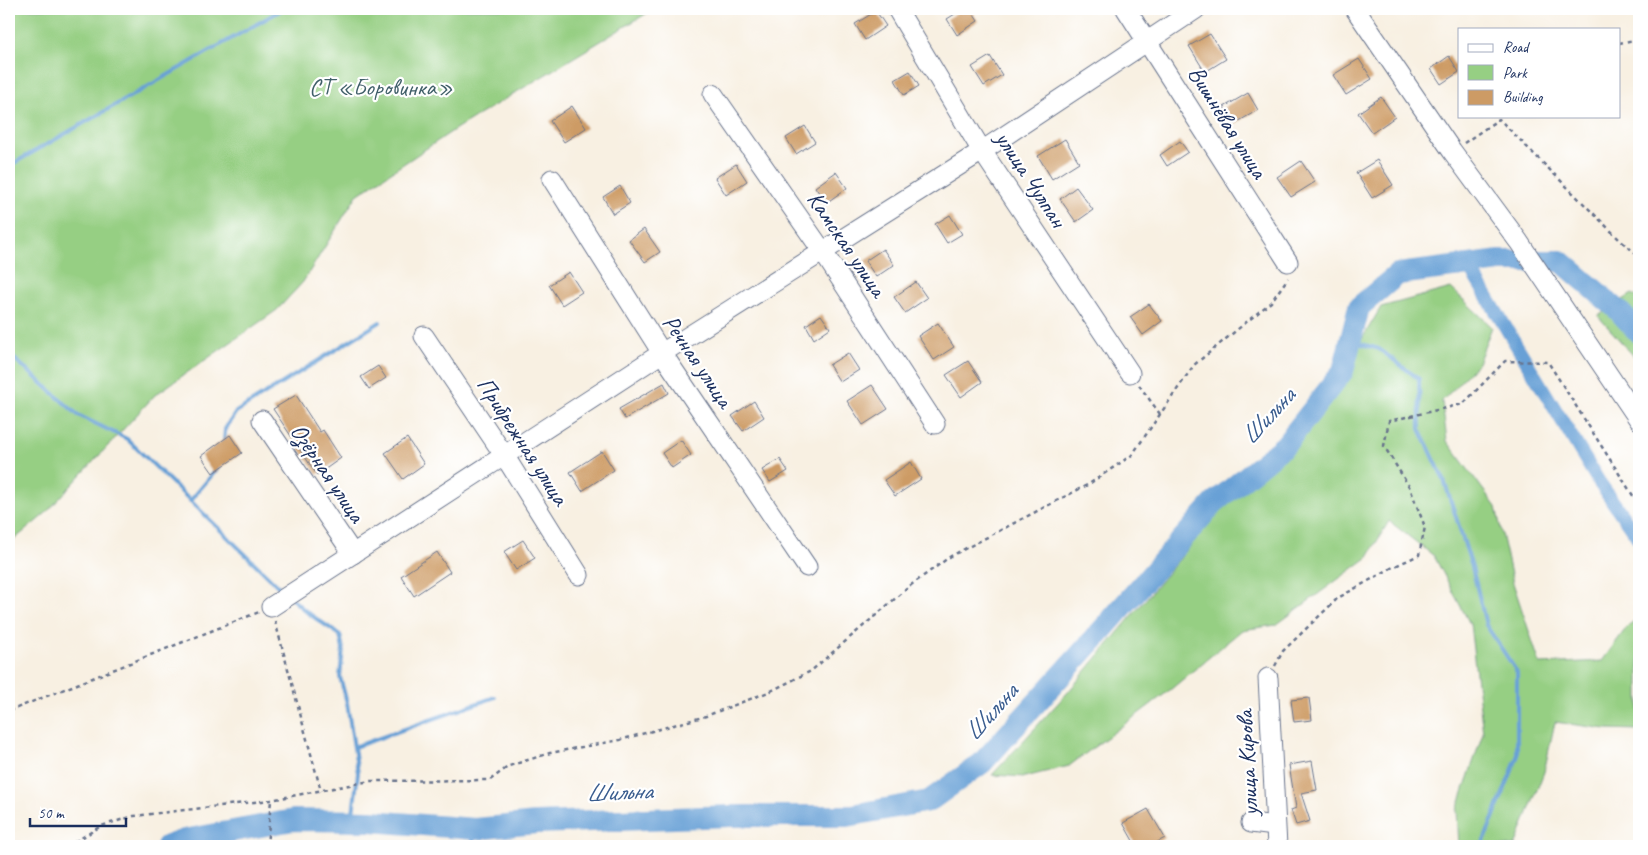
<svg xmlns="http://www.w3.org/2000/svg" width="1648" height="855" font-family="Caveat,sans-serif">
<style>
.green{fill:#96cf83;stroke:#587f70}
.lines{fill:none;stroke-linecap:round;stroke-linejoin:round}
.stream{stroke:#67a0d6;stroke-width:4}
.canal{stroke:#67a0d6;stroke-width:14}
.river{stroke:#67a0d6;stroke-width:22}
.building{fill:#cd9b65}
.minor-casing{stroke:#68738c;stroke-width:21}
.path{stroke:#68738c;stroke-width:2.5;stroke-dasharray:4 4;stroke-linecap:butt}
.minor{stroke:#fff;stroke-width:19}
.labels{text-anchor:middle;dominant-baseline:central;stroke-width:4.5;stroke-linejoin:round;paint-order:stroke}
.park-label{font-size:24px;fill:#405f69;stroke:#fff}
.street-label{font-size:24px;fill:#1b2f5e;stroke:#fff}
.water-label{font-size:25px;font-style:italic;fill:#395c8e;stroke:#fff}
</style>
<rect width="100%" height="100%" fill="#fff"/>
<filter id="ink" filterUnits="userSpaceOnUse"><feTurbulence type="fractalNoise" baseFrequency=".02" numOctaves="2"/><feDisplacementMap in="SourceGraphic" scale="10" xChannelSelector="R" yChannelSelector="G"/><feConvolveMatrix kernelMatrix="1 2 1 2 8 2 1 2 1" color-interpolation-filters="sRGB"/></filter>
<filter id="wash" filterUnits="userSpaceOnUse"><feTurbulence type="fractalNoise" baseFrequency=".0096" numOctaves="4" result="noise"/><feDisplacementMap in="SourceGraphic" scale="20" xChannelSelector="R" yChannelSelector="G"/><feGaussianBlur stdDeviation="1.12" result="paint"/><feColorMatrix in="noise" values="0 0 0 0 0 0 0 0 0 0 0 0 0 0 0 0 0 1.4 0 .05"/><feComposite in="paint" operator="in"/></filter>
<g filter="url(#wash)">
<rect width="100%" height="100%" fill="#f8f0e2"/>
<g class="green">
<polygon points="9,9 654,9 457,128 357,195 303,282 277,310 155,395 45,514 9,544"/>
<polygon points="1451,288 1492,327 1478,363 1442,401 1447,441 1496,507 1513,583 1540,664 1602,661 1627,627 1639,619 1639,730 1606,729 1555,722 1544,772 1515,846 1459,846 1457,810 1483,733 1470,624 1434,556 1389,521 1367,558 1276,625 1242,630 1170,690 1069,766 1025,777 992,775 1069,691 1223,507 1289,450 1343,371 1381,307"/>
<polygon points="1632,294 1639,298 1639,362 1598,316"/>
</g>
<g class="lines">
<g class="stream">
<polyline points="9,166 283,9"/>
<polyline points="1351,341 1379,349 1419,379 1420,429 1444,480 1472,567 1486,625 1517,672 1517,758 1482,846"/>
<polyline points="9,354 78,415 127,439 283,591"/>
<polyline points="224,444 225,429 236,412 380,322"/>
<polyline points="190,501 218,468"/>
<polyline points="292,599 308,613 340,635 343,649 340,677 347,703 358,773 352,821"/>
<polyline points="354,747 495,697"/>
<polyline points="469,829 475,846"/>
</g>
<polyline class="canal" points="1468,265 1599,482 1639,539"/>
<polyline class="river" points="167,846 184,840 293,820 371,821 475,829 536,823 730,816 847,816 929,801 982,763 1095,638 1214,503 1285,445 1343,371 1359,307 1398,274 1500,261 1561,261 1618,310 1639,333"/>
</g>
<g id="blocks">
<g class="building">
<polygon points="963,9 970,9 978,21 957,35 947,19"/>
<polygon points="876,11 886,26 865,40 855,24"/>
<polygon points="1210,34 1226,59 1205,72 1189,46"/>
<polygon points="990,56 1002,75 984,86 972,67"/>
<polygon points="1449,56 1459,72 1441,84 1431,69"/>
<polygon points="1359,59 1372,79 1346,95 1333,75"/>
<polygon points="910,71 919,86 904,95 895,80"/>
<polygon points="1248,93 1258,110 1234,124 1224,107"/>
<polygon points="1381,97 1395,117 1372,133 1358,113"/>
<polygon points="572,106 586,128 564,142 550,121"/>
<polygon points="805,126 815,142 796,154 786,138"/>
<polygon points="1065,139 1079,162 1052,179 1038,156"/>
<polygon points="1180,141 1188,152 1167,166 1160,155"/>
<polygon points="1377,160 1393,185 1372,198 1356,173"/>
<polygon points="1301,161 1315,182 1291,197 1277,177"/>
<polygon points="736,164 747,181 726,195 715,178"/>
<polygon points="836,172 847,188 826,203 815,187"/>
<polygon points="620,186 630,203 613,214 603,197"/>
<polygon points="1076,187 1093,210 1076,222 1060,199"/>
<polygon points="950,215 962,234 947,243 935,224"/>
<polygon points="644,229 660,252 645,262 629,240"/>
<polygon points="883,249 894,265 876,277 865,261"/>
<polygon points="569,272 582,292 562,305 549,285"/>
<polygon points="916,282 927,298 905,313 894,297"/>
<polygon points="1149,304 1162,321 1143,335 1130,317"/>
<polygon points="821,315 830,328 814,339 806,325"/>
<polygon points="938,323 954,347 934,360 918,336"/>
<polygon points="848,353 859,370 840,382 829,365"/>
<polygon points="968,361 982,382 961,397 946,375"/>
<polygon points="378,366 386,378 369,389 361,377"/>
<polygon points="664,383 669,393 625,419 619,409"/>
<polygon points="872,385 888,409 863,425 847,401"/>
<polygon points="296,395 320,432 323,430 341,458 317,475 273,409"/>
<polygon points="754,401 764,417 743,431 732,416"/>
<polygon points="230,435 242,453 213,473 201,456"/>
<polygon points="407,438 424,464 403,479 385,453"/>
<polygon points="681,440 691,455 672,468 662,453"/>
<polygon points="602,451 614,470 582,491 570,472"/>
<polygon points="780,459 788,471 770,482 762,470"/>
<polygon points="911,462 921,479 895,496 884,480"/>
<polygon points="523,540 535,558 516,570 504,552"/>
<polygon points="437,552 450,572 414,596 401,576"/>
<polygon points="1309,698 1312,720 1294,722 1291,700"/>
<polygon points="1312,761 1317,790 1301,793 1310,821 1296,825 1291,810 1296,808 1289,765"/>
<polygon points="1148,809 1165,838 1150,846 1136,846 1123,823"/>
</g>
</g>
</g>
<g filter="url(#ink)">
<use href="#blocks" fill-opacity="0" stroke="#68738c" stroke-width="1"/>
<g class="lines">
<defs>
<g id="minor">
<polyline points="897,9 982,151 1130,373"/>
<polyline points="1126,9 1288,262"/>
<polyline points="1355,9 1452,151 1519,242 1639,420"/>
<polyline points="713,94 823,252 935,424"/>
<polyline points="552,179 662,353 807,567"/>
<polyline points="424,336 504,455 579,575"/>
<polyline points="262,420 353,554"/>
<polyline points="271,607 662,353 982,151 1196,9"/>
<polyline points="1268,678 1277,846"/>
<polyline points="1251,823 1275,826"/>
</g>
</defs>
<use href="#minor" class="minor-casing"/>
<g class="path">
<polyline points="1619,43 1639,39"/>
<polyline points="1464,143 1499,119 1621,241 1639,256"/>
<polyline points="1139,385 1160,414"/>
<polyline points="275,621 321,791"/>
<polyline points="1275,666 1283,651 1338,598 1393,567 1419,555 1425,527 1410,488 1384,446 1389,421 1463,404 1505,361 1548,362 1639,505"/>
<polyline points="9,711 259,612"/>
<polyline points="68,846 101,826 134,816 271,800 370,781 490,780 509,766 550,753 620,740 706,716 771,691 811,671 911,585 951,556 1089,484 1132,455 1194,365 1271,302 1288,278"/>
<polyline points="267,846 271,800"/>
</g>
<use href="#minor" class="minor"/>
</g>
</g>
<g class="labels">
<g class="park-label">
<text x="381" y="87">СТ «Боровинка»</text>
</g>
<g class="street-label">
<text transform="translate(1228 122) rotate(58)">Вишнёвая улица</text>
<text transform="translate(1031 179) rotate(57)">улица Чулпан</text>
<text transform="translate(847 244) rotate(56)">Камская улица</text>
<text transform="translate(698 361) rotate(56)">Речная улица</text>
<text transform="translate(523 441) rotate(57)">Прибрежная улица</text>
<text transform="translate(328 473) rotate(56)">Озёрная улица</text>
<text transform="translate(1247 763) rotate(-93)">улица Кирова</text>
</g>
<g class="water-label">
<text transform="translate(1268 416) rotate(-47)">Шильна</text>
<text transform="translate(991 712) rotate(-48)">Шильна</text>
<text transform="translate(619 792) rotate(-2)">Шильна</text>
</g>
</g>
<rect width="1648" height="855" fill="none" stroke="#fff" stroke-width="30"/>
<rect x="1458" y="28" width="162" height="90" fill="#ffffff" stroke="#a4acbf"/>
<rect x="1468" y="44" width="25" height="8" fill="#ffffff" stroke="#a4acbf"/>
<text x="1503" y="52" font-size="15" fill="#1b2f5e">Road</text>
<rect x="1468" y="65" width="25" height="15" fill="#96cf83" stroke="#a4acbf"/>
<text x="1503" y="78" font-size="15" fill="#1b2f5e">Park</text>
<rect x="1468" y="90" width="25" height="15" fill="#cd9b65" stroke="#a4acbf"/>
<text x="1503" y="102" font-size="15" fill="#1b2f5e">Building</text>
<path d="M30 818v8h96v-8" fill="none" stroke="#1b2f5e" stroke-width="2.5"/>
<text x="38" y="818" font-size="15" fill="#1b2f5e" stroke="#ffffff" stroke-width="4" paint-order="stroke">50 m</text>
</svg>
